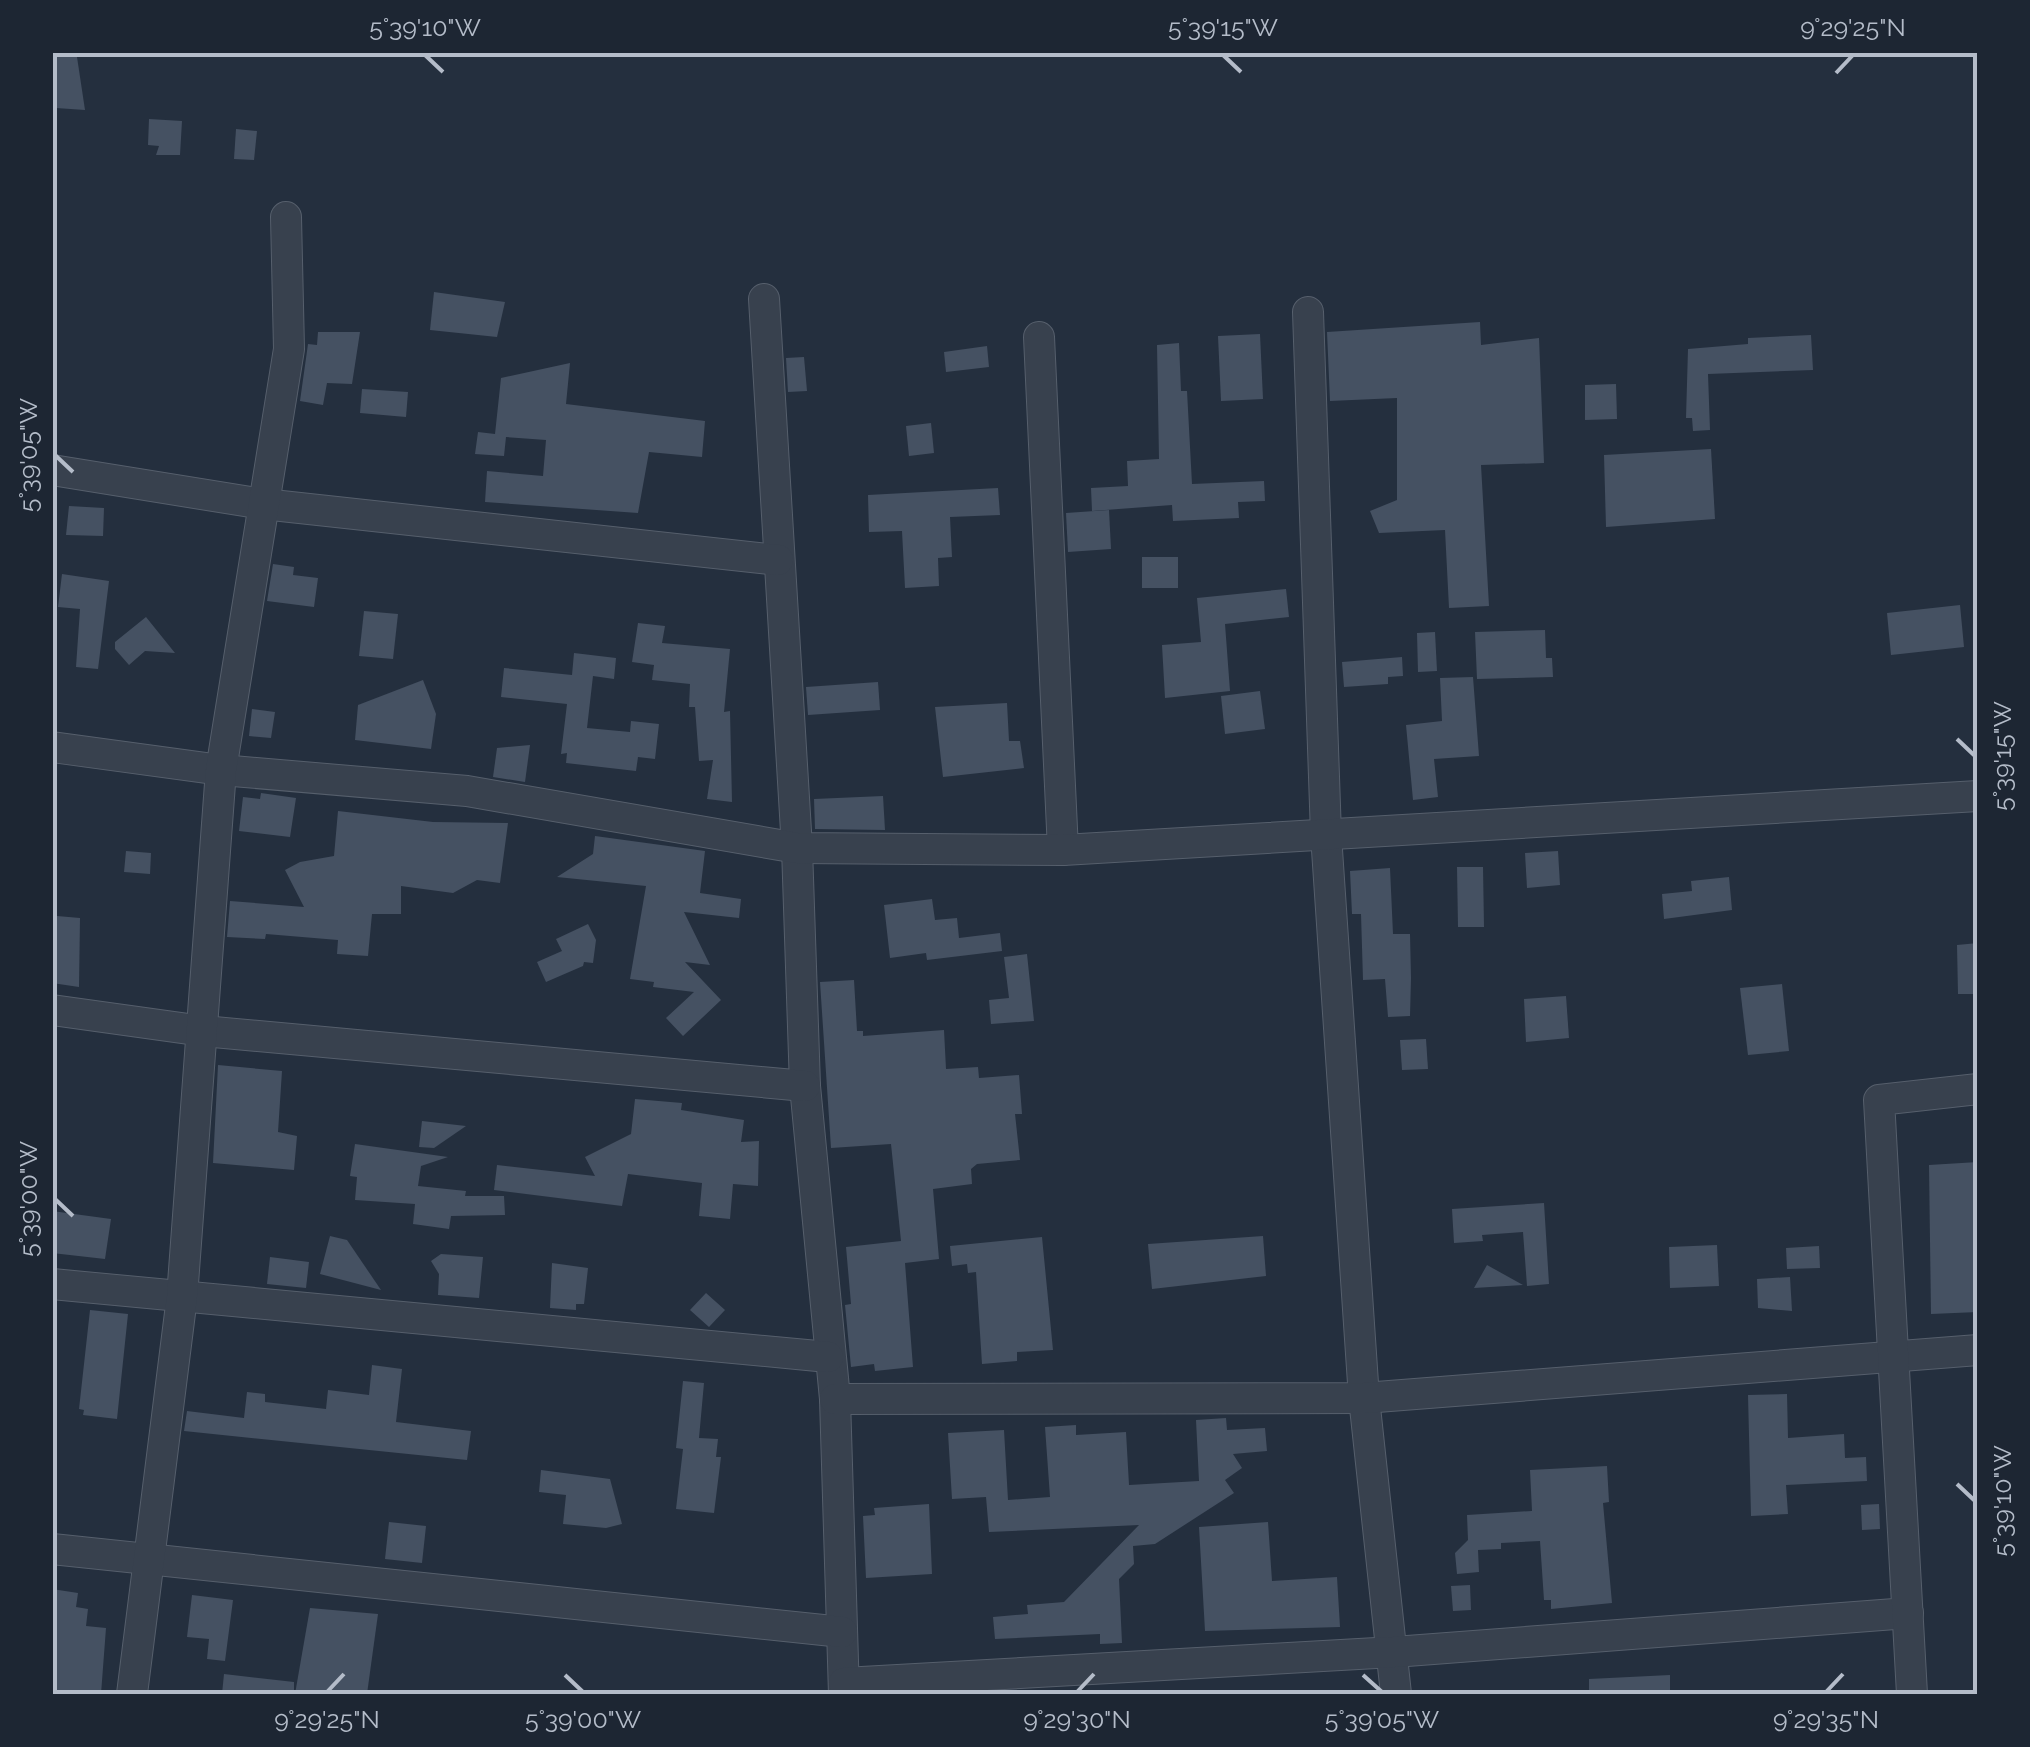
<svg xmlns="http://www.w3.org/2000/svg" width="2030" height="1747" font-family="Raleway,sans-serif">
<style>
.building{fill:#455162}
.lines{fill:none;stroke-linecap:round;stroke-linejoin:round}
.street-casing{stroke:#565f6c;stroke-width:32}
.street{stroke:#38414e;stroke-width:30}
.ticks{fill:none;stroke:#b4bcc9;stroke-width:4}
.neatline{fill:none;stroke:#b4bcc9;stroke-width:4}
.ticks-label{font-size:25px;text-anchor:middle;fill:#b4bcc9}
</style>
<rect width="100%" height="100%" fill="#242f3e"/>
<g class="building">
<polygon points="56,56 77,57 85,110 56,108"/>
<polygon points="149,119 182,121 180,155 156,155 159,146 148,145"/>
<polygon points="236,129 257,131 254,160 234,159"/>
<polygon points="434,292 505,302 497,337 430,330"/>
<polygon points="1480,322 1481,345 1539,338 1544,463 1481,465 1489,606 1449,608 1445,530 1379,533 1370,511 1397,500 1397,398 1330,401 1327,332"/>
<polygon points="318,332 360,332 352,384 327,383 323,405 300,401 308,344 317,345"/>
<polygon points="1260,334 1263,399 1221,401 1218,336"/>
<polygon points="1811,335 1813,370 1708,374 1710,430 1693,431 1692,418 1686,418 1688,349 1748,344 1748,338"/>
<polygon points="1179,343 1181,391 1187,391 1192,484 1264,481 1265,501 1238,502 1239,518 1173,521 1172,505 1092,511 1091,488 1128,486 1127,461 1159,459 1157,345"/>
<polygon points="987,346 989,367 946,372 944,352"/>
<polygon points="804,357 807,391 788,392 786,358"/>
<polygon points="570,363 566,404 705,421 702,457 649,452 638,513 485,502 487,471 543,476 546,440 506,437 504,456 475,454 478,432 495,434 501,378"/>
<polygon points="1616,384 1617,419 1585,420 1585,385"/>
<polygon points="362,389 408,392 406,417 360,413"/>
<polygon points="931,423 934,453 909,456 906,426"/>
<polygon points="1711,449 1715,519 1606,527 1604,455"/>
<polygon points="998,488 1000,515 950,517 952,557 938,558 939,586 905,588 902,531 869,532 868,495"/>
<polygon points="69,506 104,508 103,536 66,535"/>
<polygon points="1109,510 1111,549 1068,552 1066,513"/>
<rect x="1142" y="557" width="36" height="31"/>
<polygon points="273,564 294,567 293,575 318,578 314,607 267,601"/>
<polygon points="62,574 109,581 98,669 76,667 80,609 58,607"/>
<polygon points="1286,589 1289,617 1225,624 1230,691 1165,698 1162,645 1201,642 1197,598"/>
<polygon points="1960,605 1964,647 1891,655 1887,613"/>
<polygon points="364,611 398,614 393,659 359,656"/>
<polygon points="146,617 175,653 145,651 129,665 115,649 115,642"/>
<polygon points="638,623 665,626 662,643 730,649 724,712 730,711 732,802 707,799 713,760 699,761 695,707 689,707 690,684 652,680 654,665 632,662"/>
<polygon points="1545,630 1546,658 1552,658 1553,677 1477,679 1475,632"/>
<polygon points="1435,632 1437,671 1418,672 1417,633"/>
<polygon points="574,653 616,658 614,679 593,676 587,728 630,732 631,721 659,724 655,759 638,757 636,771 566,763 567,753 561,754 567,704 501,697 504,668 572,675"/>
<polygon points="1402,657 1403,676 1388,677 1388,684 1344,687 1342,662"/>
<polygon points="1473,677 1479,756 1434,759 1438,797 1413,800 1406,725 1442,721 1440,678"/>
<polygon points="423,680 436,714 431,749 355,740 358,705"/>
<polygon points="878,682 880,710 808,715 806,687"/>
<polygon points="1260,691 1265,729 1225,734 1221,696"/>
<polygon points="1007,703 1009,741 1020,741 1024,768 943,777 935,707"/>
<polygon points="252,709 275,712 271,738 249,736"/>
<polygon points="530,745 525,782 493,777 497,748"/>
<polygon points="261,793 296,798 290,837 239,831 243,797 260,799"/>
<polygon points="883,796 885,830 815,829 814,799"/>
<polygon points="338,811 433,822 508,823 500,883 477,880 453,893 401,886 401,914 372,914 368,956 337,954 338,940 266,934 265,939 227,937 230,901 304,907 285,870 300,862 334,856"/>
<polygon points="595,836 705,851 700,893 741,899 739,918 684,912 710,965 685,962 721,1000 683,1036 666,1018 694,992 653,987 654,982 630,979 646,886 557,877 593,854"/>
<polygon points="126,851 151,853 150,874 124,872"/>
<polygon points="1558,851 1560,885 1527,888 1525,853"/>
<polygon points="1457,867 1483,867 1484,927 1458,927"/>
<polygon points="1390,868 1393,934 1410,934 1411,978 1410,1016 1388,1017 1385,979 1363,980 1361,914 1352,914 1350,871"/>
<polygon points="1729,877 1732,910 1664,919 1662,894 1692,891 1691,881"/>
<polygon points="932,899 935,920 957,918 959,938 1000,933 1002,951 927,960 926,953 890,958 884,905"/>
<polygon points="57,916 80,918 79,987 52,983"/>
<polygon points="588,924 596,940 593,963 584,962 583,966 546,982 537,962 562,951 556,939"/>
<polygon points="1978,943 1978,994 1958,994 1957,945"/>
<polygon points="1027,954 1034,1021 991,1024 989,1000 1009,998 1004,957"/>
<polygon points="854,980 857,1031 863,1031 863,1036 944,1030 946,1069 978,1067 979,1078 1019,1075 1022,1114 1015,1114 1020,1160 977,1164 971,1169 972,1184 933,1189 939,1259 905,1263 913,1367 875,1371 874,1364 851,1367 845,1305 851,1304 846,1247 901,1241 891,1144 831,1148 820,982"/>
<polygon points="1782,984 1789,1051 1748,1055 1740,988"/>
<polygon points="1566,996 1569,1038 1526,1042 1524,999"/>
<polygon points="1426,1039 1428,1069 1402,1070 1400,1040"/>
<polygon points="218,1065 282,1071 278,1132 297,1136 294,1170 213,1163"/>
<polygon points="635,1099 682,1103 681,1110 744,1120 741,1142 759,1141 758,1186 733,1184 730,1219 699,1216 702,1183 628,1174 622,1206 494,1190 497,1165 595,1176 585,1157 631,1134"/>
<polygon points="422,1121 466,1126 434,1148 419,1147"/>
<polygon points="355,1144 448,1157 421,1166 418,1186 466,1191 465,1196 504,1196 505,1215 451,1216 449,1229 413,1224 415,1204 355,1200 357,1177 350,1176"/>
<polygon points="1978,1162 1978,1312 1931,1314 1929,1165"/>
<polygon points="1544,1203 1549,1284 1527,1286 1523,1232 1482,1235 1483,1241 1454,1243 1452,1209"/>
<polygon points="52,1211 111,1219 105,1259 52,1253"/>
<polygon points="330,1236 347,1240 381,1290 320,1274"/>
<polygon points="1263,1236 1266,1276 1152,1289 1148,1244"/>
<polygon points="1042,1237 1053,1350 1017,1352 1017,1361 982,1364 976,1272 968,1273 967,1264 952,1266 950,1246"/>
<polygon points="1717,1245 1719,1286 1670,1288 1669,1247"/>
<polygon points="1819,1246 1820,1268 1787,1269 1786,1248"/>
<polygon points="441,1254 483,1257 479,1298 438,1295 439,1274 431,1261"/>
<polygon points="270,1257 309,1262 306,1288 267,1284"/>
<polygon points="552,1263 588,1268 584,1304 576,1304 576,1310 550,1308"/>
<polygon points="1487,1265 1523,1285 1474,1288"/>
<polygon points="1790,1277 1792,1311 1758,1308 1757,1279"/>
<polygon points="706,1293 725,1310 709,1327 690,1310"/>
<polygon points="90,1310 128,1314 117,1419 83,1415 84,1410 79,1409"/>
<polygon points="372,1365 402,1369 396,1422 471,1431 467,1460 184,1431 187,1411 244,1418 247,1392 265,1394 265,1402 326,1409 328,1390 369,1395"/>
<polygon points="683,1381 704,1383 699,1438 718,1439 716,1457 721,1457 714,1513 676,1509 683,1449 676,1448"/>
<polygon points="1787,1394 1788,1438 1844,1434 1845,1458 1866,1457 1867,1481 1786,1485 1788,1514 1751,1516 1748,1395"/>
<polygon points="1226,1418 1227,1430 1265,1428 1267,1451 1233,1454 1242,1468 1225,1480 1234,1493 1155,1544 1133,1546 1134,1564 1119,1579 1122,1643 1100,1644 1100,1634 995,1639 993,1617 1028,1614 1027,1605 1064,1602 1139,1525 989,1532 986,1497 952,1499 948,1433 1004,1430 1008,1500 1050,1497 1045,1427 1076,1425 1076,1435 1126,1432 1129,1485 1199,1481 1196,1420"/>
<polygon points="1607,1466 1609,1502 1603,1503 1612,1603 1551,1609 1551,1600 1544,1600 1540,1541 1501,1543 1501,1549 1478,1550 1479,1572 1457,1574 1455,1553 1468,1540 1467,1515 1532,1511 1530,1470"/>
<polygon points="541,1470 610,1479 622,1524 606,1528 563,1524 566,1495 539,1492"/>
<polygon points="929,1504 932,1574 866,1578 863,1516 875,1515 874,1508"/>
<polygon points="1879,1504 1880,1529 1862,1530 1861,1505"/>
<polygon points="389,1522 426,1526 422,1563 385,1559"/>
<polygon points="1268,1522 1272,1581 1337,1577 1340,1627 1205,1631 1199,1527"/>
<polygon points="1470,1585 1471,1610 1453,1611 1451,1586"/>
<polygon points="52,1589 78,1593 76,1607 88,1609 86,1626 106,1628 101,1694 52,1694"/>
<polygon points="192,1595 233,1600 225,1661 207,1659 209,1639 187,1637"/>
<polygon points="310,1608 378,1614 367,1694 295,1694"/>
<polygon points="224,1674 294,1682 294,1694 222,1694"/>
<polygon points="1670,1675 1670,1694 1589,1694 1589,1679"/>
</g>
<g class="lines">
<defs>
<g id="street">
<polyline points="764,299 797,848 805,1086 835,1399 844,1694"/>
<polyline points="1308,312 1326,835 1364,1398 1396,1694"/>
<polyline points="1039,337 1063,850"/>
<polyline points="52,470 263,504 778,560"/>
<polyline points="52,747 221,770 467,791 797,848 1063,850 1978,796"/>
<polyline points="52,1010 203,1031 805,1086"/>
<polyline points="52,1284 828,1357"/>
<polyline points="835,1399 1364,1398 1978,1350"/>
<polyline points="52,1549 842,1632"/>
<polyline points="844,1683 1394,1652 1908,1613"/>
<polyline points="132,1694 182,1297 221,770 289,349 286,217"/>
<polyline points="1912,1694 1879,1100 1978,1089"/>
</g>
</defs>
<use href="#street" class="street-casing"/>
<use href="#street" class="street"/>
</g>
<path class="ticks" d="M425,55l18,17M1223,55l18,17M1836,73l17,-18M55,455l18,17M1957,739l18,17M55,1199l18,17M1957,1484l18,17M565,1675l18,17M1363,1675l19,17M327,1692l17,-18M1077,1692l17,-18M1826,1692l17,-18"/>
<rect width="2030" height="1747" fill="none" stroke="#1d2633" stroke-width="110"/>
<rect x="55" y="55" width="1920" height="1637" class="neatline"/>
<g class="ticks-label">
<text x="425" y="36">5°39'10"W</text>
<text x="1223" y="36">5°39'15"W</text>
<text x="1853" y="36">9°29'25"N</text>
<text transform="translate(28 455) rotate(-90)" y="9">5°39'05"W</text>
<text transform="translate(2002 756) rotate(-90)" y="9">5°39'15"W</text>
<text transform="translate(28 1199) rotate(-90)" y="9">5°39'00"W</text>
<text transform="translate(2002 1501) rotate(-90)" y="9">5°39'10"W</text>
<text x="327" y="1728">9°29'25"N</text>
<text x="583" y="1728">5°39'00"W</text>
<text x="1077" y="1728">9°29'30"N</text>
<text x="1382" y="1728">5°39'05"W</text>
<text x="1826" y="1728">9°29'35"N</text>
</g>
</svg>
